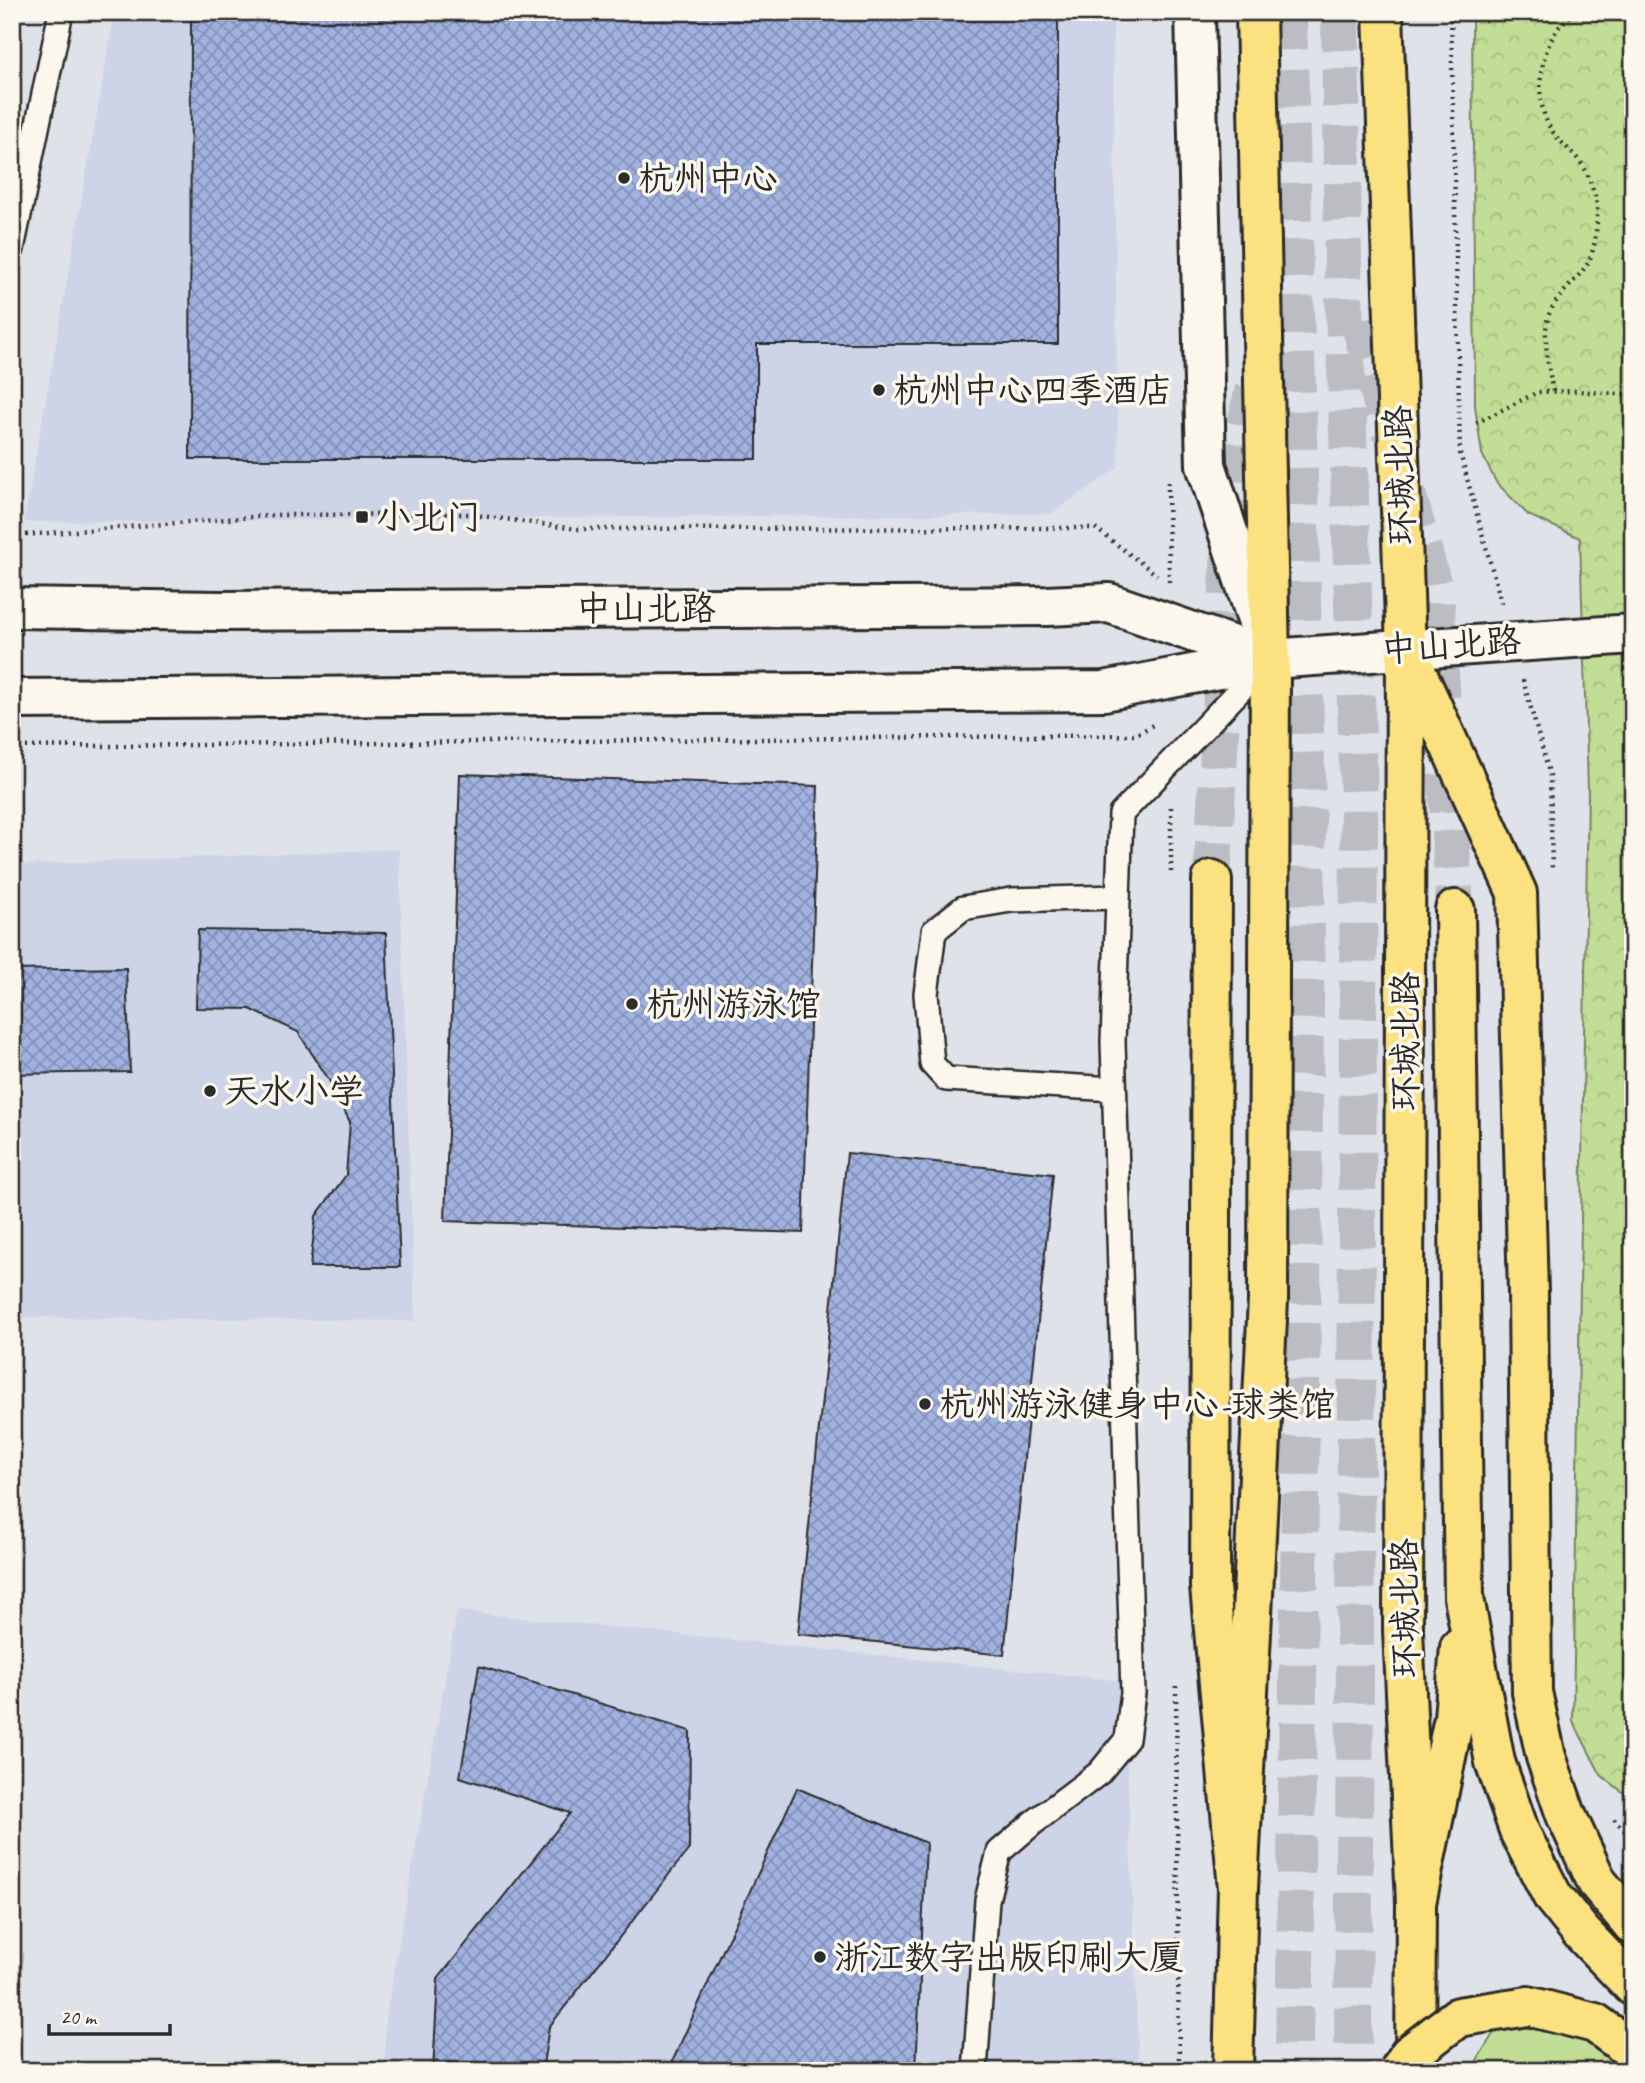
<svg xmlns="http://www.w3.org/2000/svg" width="1645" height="2083" font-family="Caveat,'LXGW WenKai TC',sans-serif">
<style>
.built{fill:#cdd4e7}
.park{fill:url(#park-crowns);stroke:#768460;stroke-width:2}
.garden{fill:#c2dd95;stroke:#768460;stroke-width:2}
.building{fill:url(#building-cross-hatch);stroke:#2b2b2b;stroke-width:2}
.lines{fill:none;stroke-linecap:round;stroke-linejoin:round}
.highway-tunnel{stroke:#bcbdc3;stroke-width:38;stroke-dasharray:38 19;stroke-linecap:butt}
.lane-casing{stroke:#2b2b2b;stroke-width:28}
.secondary-casing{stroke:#2b2b2b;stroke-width:44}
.primary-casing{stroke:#2b2b2b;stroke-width:44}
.highway-casing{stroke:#2b2b2b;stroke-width:44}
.path{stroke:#2b2b2b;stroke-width:4.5;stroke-dasharray:2 5;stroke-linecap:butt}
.lane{stroke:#fbf7ec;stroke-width:23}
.secondary{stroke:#fbf7ec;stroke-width:38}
.primary{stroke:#fbe180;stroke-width:38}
.highway{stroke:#fbe180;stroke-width:38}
.highway-bridge-casing{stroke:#2b2b2b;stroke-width:44;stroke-linecap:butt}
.highway-bridge{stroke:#fbe180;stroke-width:38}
.poi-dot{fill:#2b2b2b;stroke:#fbf7ec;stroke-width:2.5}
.labels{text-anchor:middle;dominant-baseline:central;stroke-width:7;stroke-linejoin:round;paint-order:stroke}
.poi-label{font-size:35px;fill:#2b2b2b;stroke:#fbf7ec;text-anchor:start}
.street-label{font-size:35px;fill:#2b2b2b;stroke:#fbf7ec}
</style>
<defs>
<pattern id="park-crowns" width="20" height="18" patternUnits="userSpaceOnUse" patternTransform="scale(1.75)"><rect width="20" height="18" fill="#c2dd95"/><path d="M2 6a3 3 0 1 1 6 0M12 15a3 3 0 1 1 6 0" fill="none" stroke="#a7be81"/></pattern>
<pattern id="building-cross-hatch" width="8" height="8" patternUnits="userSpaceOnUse" patternTransform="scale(1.75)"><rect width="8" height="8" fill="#a1b2e1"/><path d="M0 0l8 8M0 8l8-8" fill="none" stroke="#8391b7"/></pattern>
</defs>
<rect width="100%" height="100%" fill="#e0e2e9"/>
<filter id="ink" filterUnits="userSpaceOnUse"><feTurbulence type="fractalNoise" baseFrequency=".0143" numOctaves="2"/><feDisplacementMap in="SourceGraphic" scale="14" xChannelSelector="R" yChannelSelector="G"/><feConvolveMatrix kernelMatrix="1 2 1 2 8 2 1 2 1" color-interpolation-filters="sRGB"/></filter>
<g filter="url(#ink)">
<g class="built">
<polygon points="115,12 1113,12 1118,468 1051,514 24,522"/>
<polygon points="399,849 415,1321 12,1317 12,865"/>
<polygon points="457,1611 1124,1681 1139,2071 385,2071 385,2022"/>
</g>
<polygon class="park" points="1472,12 1633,12 1633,1800 1601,1775 1573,1721 1588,790 1580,538 1528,515 1496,482 1482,454 1475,406"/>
<polygon class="garden" points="1501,2021 1633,2039 1633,2071 1477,2071 1477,2060"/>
<g class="building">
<polygon points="736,12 1058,12 1058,344 757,344 757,459 190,459 191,13"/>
<polygon points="460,774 818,786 803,1233 445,1221"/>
<polygon points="198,930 386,933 400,1267 310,1267 316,1216 346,1175 350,1122 329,1080 298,1032 250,1009 196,1008"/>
<polygon points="126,968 130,1072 12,1074 12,970"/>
<polygon points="847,1153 1053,1174 1004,1655 798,1634"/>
<polygon points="479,1666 690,1731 689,1849 549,2027 542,2071 433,2071 438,1979 570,1813 460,1777"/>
<polygon points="797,1788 926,1843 916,2071 668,2071"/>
</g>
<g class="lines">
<g class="highway-tunnel">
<polyline points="1288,12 1307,815 1294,2071"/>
<polyline points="1340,12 1343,265 1359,802 1353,2071"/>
<polyline points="1359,321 1391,435"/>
<polyline points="1407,493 1435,593 1455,910"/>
<polyline points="1212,880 1234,476 1257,375"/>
</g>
<defs>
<g id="lane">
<polyline points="12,249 61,12"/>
<polyline points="1114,1089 946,1079 932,1064 926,994 934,931 963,908 1011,900 1118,897"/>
<polyline points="975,2071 987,1900 999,1852 1033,1823 1099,1773 1127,1739 1133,1693 1113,1042 1121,814 1268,661"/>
</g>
<g id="secondary">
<polyline points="1195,12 1206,465 1266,647"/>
<polyline points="12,608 220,611 1047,606 1109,603 1268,658"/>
<polyline points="12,699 1104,691 1270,659 1633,634"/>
</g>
<g id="primary">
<polyline points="1383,12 1406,649 1403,1630 1416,1903 1415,2071"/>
<polyline points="1233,2071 1238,1888 1268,1300 1270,659 1256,12"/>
</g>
<g id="highway">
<polyline points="1406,649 1517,893 1528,1293 1532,1692 1546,1757 1566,1815 1597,1882 1633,1925"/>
<polyline points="1212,880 1210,1587 1238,1888"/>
<polyline points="1455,910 1464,1598 1495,1762 1520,1833 1553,1897 1582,1933 1633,1986"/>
<polyline points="1416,1903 1454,1718 1460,1647"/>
<polyline points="1528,2006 1595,2023 1633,2051"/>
</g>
</defs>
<use href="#lane" class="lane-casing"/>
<use href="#secondary" class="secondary-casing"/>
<use href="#primary" class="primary-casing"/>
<use href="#highway" class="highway-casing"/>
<g class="path">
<polyline points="1451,12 1460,453 1502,605"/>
<path d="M1553,391c-4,-20 -12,-60 -3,-79 8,-17 25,-30 36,-46 10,-13 13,-51 10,-67 -3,-9 -7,-22 -11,-30 -9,-16 -29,-28 -37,-45 -14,-30 -8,-71 11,-97 5,-5 10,-10 15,-15"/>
<polyline points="1476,423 1538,392 1576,391 1633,395"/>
<polyline points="1168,482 1169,582"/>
<polyline points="12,536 278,515 467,514 577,529 1095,528 1157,575"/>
<polyline points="1523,680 1550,776 1552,871"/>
<polyline points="12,747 1135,735 1153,725"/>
<polyline points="1171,872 1171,807"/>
<polyline points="1176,1686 1179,2071"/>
<polyline points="1614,1819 1633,1839"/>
</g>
<use href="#lane" class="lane"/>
<use href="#secondary" class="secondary"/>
<use href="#primary" class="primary"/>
<use href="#highway" class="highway"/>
<defs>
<polyline id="highway-bridge" points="1399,2071 1409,2055 1458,2017 1528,2006"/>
</defs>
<use href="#highway-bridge" class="highway-bridge-casing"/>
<use href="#highway-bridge" class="highway-bridge"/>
</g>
</g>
<g class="poi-dot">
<circle cx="624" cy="178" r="7"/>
<circle cx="879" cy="390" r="7"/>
<rect x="355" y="510" width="14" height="14" rx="3.5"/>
<circle cx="632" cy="1004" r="7"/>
<circle cx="210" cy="1091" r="7"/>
<circle cx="925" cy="1404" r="7"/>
<circle cx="820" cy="1957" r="7"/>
</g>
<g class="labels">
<g class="poi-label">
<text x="638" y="178">杭州中心</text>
<text x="893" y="390">杭州中心四季酒店</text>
<text x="376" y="517">小北门</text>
<text x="646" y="1004">杭州游泳馆</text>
<text x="224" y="1091">天水小学</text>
<text x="939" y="1404">杭州游泳健身中心-球类馆</text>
<text x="834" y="1957">浙江数字出版印刷大厦</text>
</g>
<g class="street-label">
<text transform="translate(1400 475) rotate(-92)">环城北路</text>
<text x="646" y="608">中山北路</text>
<text transform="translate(1451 645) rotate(-4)">中山北路</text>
<text transform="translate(1405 1041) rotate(-90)">环城北路</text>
<text transform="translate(1405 1608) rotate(-91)">环城北路</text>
</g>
</g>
<rect width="1645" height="2083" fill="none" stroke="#fbf7ec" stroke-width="42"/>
<rect x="21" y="21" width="1603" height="2041" fill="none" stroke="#2b2b2b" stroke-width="2.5" filter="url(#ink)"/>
<path d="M49 2024v10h121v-10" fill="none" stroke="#2b2b2b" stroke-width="3.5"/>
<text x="60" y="2024" font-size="21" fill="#2b2b2b" stroke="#fbf7ec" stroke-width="5" paint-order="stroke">20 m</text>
</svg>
